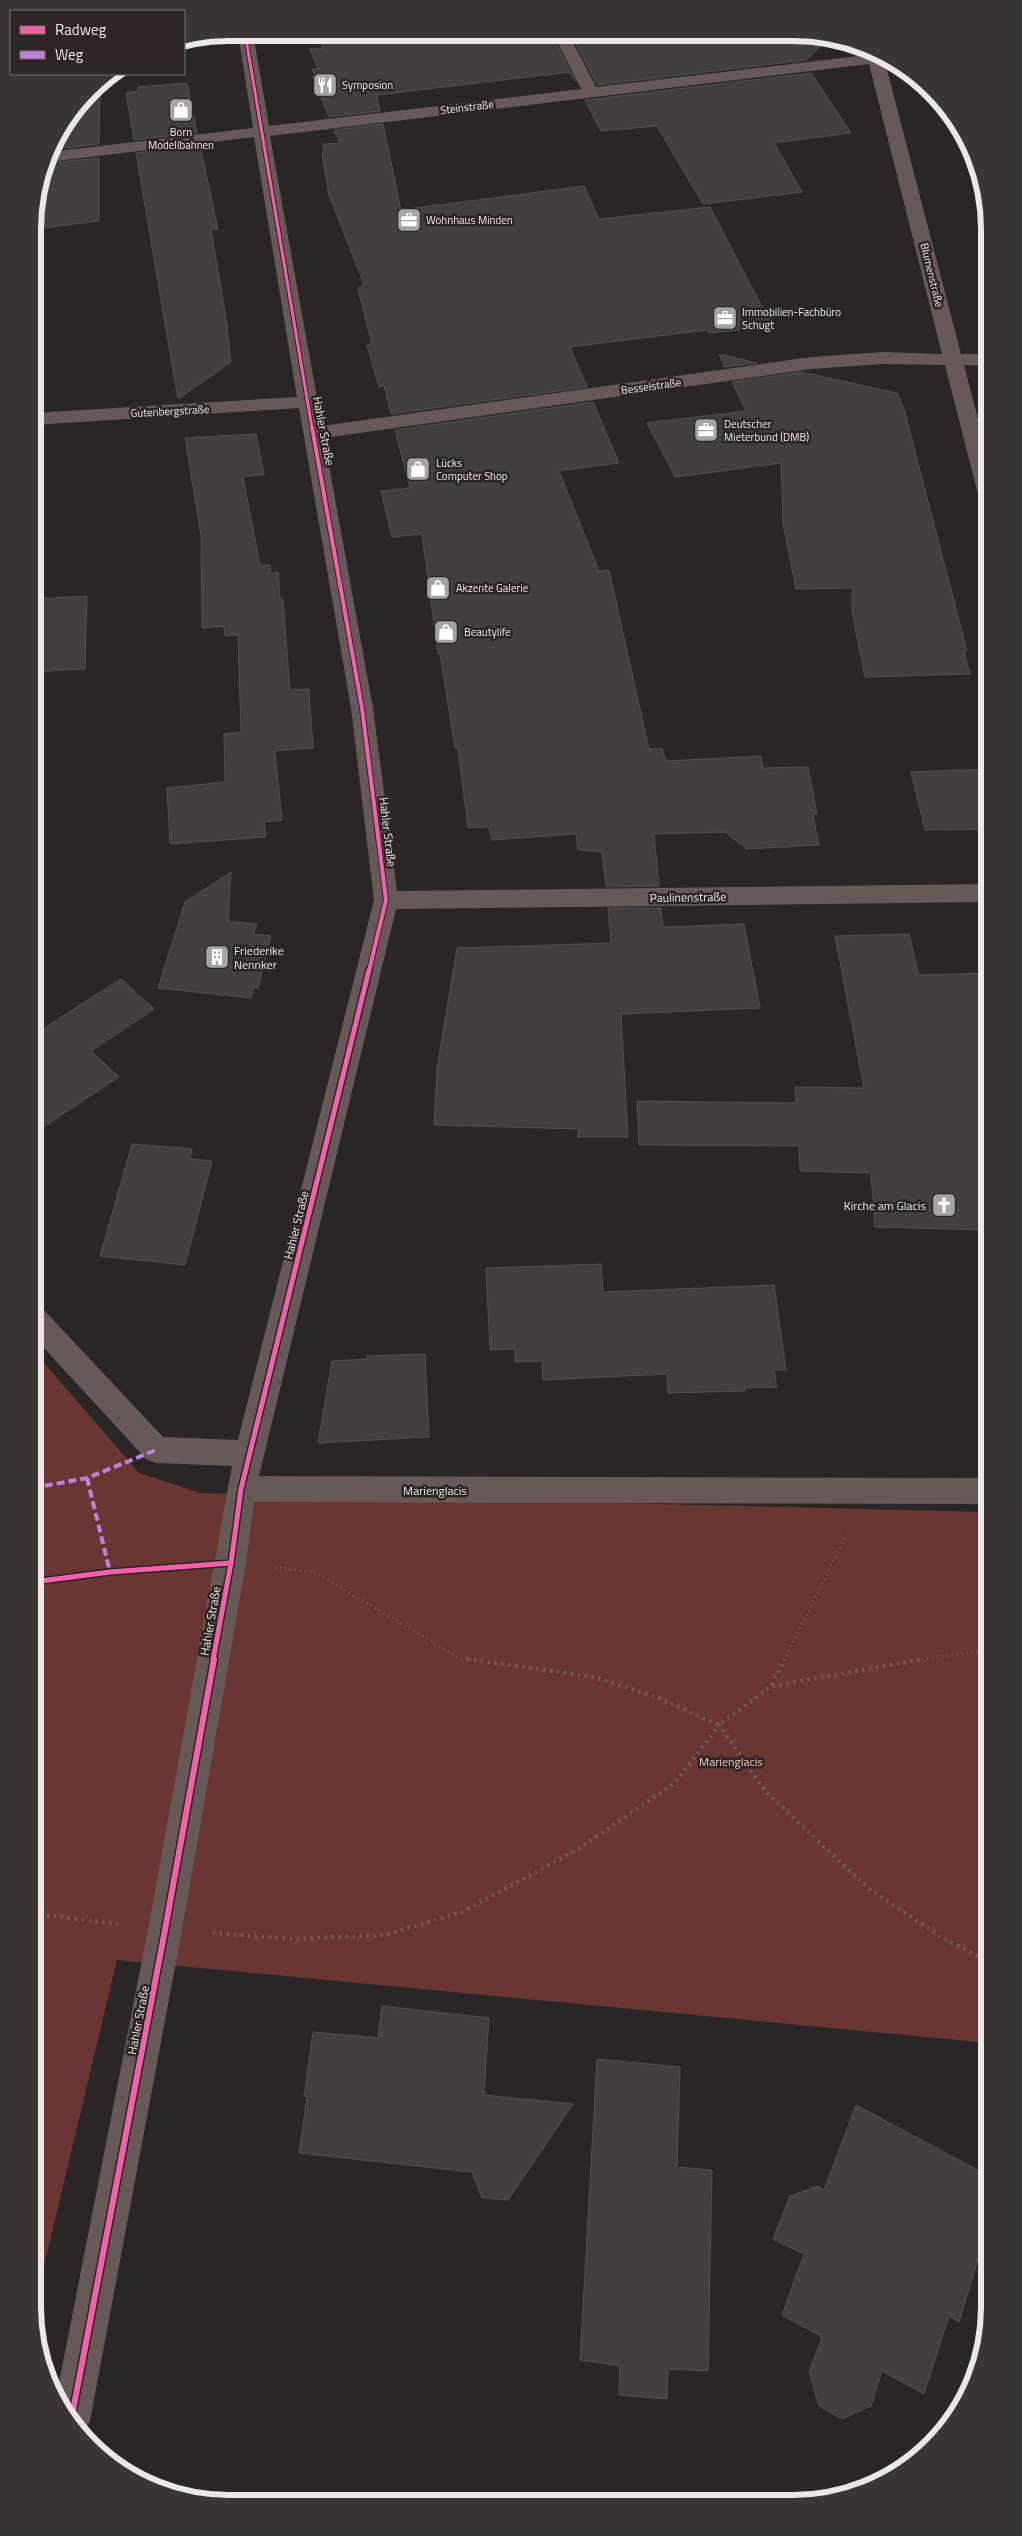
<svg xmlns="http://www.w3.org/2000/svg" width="1022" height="2536" font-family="'Titillium Web',sans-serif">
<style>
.green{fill:#693632}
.building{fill:#423f3f;stroke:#534f4f}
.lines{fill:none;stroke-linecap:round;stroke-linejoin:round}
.path-far1{stroke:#6b605f;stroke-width:3;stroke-dasharray:1 4;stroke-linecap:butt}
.path{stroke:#6b605f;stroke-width:4;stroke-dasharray:2 5;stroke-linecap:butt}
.minor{fill:#685959;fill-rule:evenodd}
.quiet{stroke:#c07fdc;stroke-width:4;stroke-dasharray:8 4;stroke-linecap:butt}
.cycleway-far3-casing{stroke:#2c2524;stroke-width:5}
.cycleway-far2-casing{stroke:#2c2524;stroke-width:6}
.cycleway-far1-casing{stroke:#2c2524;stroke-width:8}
.cycleway-casing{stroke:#2c2524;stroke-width:9}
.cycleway-far3{stroke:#f560ab;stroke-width:3}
.cycleway-far2{stroke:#f560ab;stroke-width:4}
.cycleway-far1{stroke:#f560ab;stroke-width:5}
.cycleway{stroke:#f560ab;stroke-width:6}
.labels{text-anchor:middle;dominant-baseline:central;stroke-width:5;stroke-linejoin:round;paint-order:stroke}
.far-poi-label{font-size:11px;fill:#ece7e6;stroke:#2c2524;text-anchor:start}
.far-street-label{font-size:11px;fill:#ece7e6;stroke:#2c2524}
.street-label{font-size:12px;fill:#ece7e6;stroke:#2c2524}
.poi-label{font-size:12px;fill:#ece7e6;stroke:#2c2524;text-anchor:start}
.park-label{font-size:12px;fill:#f5c6c2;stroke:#2c2524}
.rim{fill:none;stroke:#ece7e6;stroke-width:6}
</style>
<rect width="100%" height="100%" fill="#2a2626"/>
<polygon class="green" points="33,1350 139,1473 201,1493 989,1512 989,2043 117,1960 33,2312"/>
<g class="building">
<polygon points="317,33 552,34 575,81 570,72 377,95 380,111 329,117 312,76 315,76 312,69 318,69 310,49 323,48"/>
<polygon points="571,35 574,35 830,36 807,60 597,85"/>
<polygon points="811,73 851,133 774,143 802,192 703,204 657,126 601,131 585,100"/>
<polygon points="100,81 99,144 51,150 53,142"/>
<polygon points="187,83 197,133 134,140 126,93 138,91 138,87"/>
<polygon points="383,124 401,210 584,186 599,219 710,207 772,326 709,333 707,330 570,347 587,387 391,414 384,386 379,387 367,345 372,344 358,289 364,284 329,195 322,153 324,153 323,144 340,143 334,130"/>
<polygon points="200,145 218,229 211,230 226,318 231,362 178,399 136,153"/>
<polygon points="99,158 99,221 33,229 33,216 47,163"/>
<polygon points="719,354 757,363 725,367"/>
<polygon points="801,372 897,393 904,409 967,651 964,651 970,674 865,677 852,612 852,588 796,589 783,523 781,463 675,477 647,423 746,411 732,382"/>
<polygon points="593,402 619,463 559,471 599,571 609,570 649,749 662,748 666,761 761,756 763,768 808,767 817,814 813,814 819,845 747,849 725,832 654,834 659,886 606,887 602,852 578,850 576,834 492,840 489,827 468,828 458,748 455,748 440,654 438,654 422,534 392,537 381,491 410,488 395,430"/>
<polygon points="256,434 264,474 243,477 260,565 270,565 270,573 278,572 280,599 283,599 290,690 309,689 313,748 275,751 282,820 264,822 266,837 170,844 167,788 225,782 224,734 241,732 238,635 225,636 224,626 202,628 201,535 185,438"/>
<polygon points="87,596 85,669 33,672 33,599"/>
<polygon points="989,769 989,829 925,830 911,772"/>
<polygon points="231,872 228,921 257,924 253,934 271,936 258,988 254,987 251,998 158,988 185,902"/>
<polygon points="608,908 661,908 663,927 744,924 760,1008 621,1014 628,1137 578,1137 578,1129 434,1125 437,1068 457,948 611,943"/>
<polygon points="909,934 919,975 989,973 989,1230 875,1227 871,1173 800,1171 799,1146 639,1145 637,1101 796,1103 795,1087 864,1088 835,936"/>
<polygon points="121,979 154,1009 91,1051 119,1077 33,1134 33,1035"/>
<polygon points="132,1144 192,1149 190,1159 212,1161 185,1265 100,1256"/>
<polygon points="601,1264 603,1292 774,1285 786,1370 774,1370 777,1387 744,1388 745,1391 668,1393 667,1374 543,1380 542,1361 515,1362 515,1349 490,1350 486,1268"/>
<polygon points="425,1354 429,1437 318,1443 332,1361 368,1359 367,1356"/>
<polygon points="382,2006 489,2018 484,2095 573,2104 508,2200 482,2198 472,2172 299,2153 307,2097 304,2096 313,2032 378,2038"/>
<polygon points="597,2059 680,2067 677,2167 712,2170 708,2371 668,2369 667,2399 619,2395 620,2366 580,2360"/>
<polygon points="856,2105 989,2176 989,2223 959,2322 949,2316 924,2394 882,2371 871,2406 842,2419 819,2406 809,2372 822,2337 782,2315 804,2254 773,2239 790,2196 818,2186 824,2190"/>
</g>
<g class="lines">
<g class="path-far1">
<polyline points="275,1568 315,1572 459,1658 476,1660"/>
<polyline points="784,1660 847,1534"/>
<polyline points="917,1660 989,1650"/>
</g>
<g class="path">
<polyline points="467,1659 594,1677 659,1698 719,1725 772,1686 924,1659"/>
<polyline points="772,1685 785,1659"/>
<polyline points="33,1914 118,1924"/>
<polyline points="213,1933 293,1939 385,1935 462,1912 578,1849 675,1783 719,1725 766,1792 868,1888 943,1938 989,1962"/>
</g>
<path class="minor" d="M238,33h15l16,93 312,-37 -27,-54h15l27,52 271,-32 1,-6 12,4 11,8 -6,1 76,292h28v12l-25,-1 25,96v43l-7,-2 -3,-4 -34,-133 -62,-1 -72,5 -487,69 49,270 24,183 592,-7v18l-593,7 -137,567 730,2v26l-735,-2 -8,61 -64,367 -92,491 -8,15 -26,-38 92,-468 84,-464 -76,-3 -10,-4 -113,-123v-31l10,4 120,128 75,3 136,-540 -23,-192 -52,-300 -266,17v-12l264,-16 -43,-260 -206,25 2,-10 203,-24zM869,64l73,290 -59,-2 -72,5 -489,69 -52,-290z"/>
<g class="quiet">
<polyline points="87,1478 110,1572"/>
<polyline points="33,1488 87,1478 156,1450"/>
</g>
<defs>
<polyline id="cycleway-far3" points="245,33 312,428"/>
<polyline id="cycleway-far2" points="312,427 362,708 386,900 369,971"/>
<g id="cycleway-far1">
<polyline points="33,1582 110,1572 231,1563"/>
<polyline points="213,1660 231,1563 241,1489 369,970"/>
</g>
<polyline id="cycleway" points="71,2421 165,1930 214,1659"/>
</defs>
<use href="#cycleway-far3" class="cycleway-far3-casing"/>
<use href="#cycleway-far2" class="cycleway-far2-casing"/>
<use href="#cycleway-far1" class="cycleway-far1-casing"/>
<use href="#cycleway" class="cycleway-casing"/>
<use href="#cycleway-far3" class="cycleway-far3"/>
<use href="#cycleway-far2" class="cycleway-far2"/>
<use href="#cycleway-far1" class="cycleway-far1"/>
<use href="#cycleway" class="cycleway"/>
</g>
<defs>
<symbol id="restaurant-square" viewBox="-11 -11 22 22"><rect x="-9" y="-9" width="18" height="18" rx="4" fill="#a8a3a3" stroke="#2c2524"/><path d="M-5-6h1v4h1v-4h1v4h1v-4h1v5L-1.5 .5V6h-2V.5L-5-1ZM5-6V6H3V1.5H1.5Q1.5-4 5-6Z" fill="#fff"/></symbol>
<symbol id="shop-square" viewBox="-11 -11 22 22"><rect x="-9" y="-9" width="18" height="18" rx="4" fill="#a8a3a3" stroke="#2c2524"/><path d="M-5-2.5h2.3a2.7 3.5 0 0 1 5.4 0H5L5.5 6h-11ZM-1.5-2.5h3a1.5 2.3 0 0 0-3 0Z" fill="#fff"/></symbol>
<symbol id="office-square" viewBox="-11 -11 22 22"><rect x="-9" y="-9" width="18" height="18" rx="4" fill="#a8a3a3" stroke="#2c2524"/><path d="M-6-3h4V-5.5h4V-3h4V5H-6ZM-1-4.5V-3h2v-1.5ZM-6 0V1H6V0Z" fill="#fff"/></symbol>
<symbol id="building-square" viewBox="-11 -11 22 22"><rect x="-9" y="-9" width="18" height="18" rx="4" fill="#a8a3a3" stroke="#2c2524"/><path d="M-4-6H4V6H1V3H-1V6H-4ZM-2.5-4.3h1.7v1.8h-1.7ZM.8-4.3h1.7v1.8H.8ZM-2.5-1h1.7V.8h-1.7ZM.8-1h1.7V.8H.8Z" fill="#fff"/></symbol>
<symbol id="church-square" viewBox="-11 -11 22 22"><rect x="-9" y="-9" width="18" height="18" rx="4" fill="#a8a3a3" stroke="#2c2524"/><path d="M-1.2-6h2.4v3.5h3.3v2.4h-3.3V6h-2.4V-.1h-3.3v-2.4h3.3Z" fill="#fff"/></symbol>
</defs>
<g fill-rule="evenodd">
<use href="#restaurant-square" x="311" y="71" width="28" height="28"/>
<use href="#shop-square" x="167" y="96" width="28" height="28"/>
<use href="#office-square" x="395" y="206" width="28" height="28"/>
<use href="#office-square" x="711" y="304" width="28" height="28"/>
<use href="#office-square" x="692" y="416" width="28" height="28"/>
<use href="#shop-square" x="404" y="455" width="28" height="28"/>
<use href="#shop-square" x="424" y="574" width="28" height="28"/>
<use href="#shop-square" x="432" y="618" width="28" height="28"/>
<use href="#building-square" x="203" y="943" width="28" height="28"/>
<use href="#church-square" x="930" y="1191" width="28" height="28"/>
</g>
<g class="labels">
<g class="far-poi-label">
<text x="342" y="85">Symposion</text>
<text x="181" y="132" text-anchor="middle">Born<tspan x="181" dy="13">Modellbahnen</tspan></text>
<text x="426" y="220">Wohnhaus Minden</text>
<text x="742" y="312">Immobilien-Fachbüro<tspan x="742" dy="13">Schugt</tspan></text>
<text x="724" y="424">Deutscher<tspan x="724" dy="13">Mieterbund (DMB)</tspan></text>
<text x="436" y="463">Lücks<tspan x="436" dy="13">Computer Shop</tspan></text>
<text x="456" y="588">Akzente Galerie</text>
<text x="464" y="632">Beautylife</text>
</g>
<g class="far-street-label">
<text transform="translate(467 107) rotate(-7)">Steinstraße</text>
<text transform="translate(932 275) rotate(76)">Blumenstraße</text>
<text transform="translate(651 386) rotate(-8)">Besselstraße</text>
<text transform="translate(170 411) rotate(-3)">Gutenbergstraße</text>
</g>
<g class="street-label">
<text transform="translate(324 431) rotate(79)">Hahler Straße</text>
<text transform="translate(388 832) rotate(83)">Hahler Straße</text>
<text transform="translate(688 897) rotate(-1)">Paulinenstraße</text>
<text transform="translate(296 1225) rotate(-76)">Hahler Straße</text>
<text x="435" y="1490">Marienglacis</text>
<text transform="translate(210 1621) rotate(-80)">Hahler Straße</text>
<text transform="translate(138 2020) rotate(-79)">Hahler Straße</text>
</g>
<g class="poi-label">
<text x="234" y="950">Friederike<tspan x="234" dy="14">Nennker</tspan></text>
<text x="926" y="1205" text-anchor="end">Kirche am Glacis</text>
</g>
<g class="park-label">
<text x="731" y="1761">Marienglacis</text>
</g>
</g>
<path d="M0 0H1022V2536H0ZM229 41H793A188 188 0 0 1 981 229V2307A188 188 0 0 1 793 2495H229A188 188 0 0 1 41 2307V229A188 188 0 0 1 229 41Z" fill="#3b3534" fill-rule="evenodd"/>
<path class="rim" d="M229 41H793A188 188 0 0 1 981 229V2307A188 188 0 0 1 793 2495H229A188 188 0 0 1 41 2307V229A188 188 0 0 1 229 41Z"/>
<rect x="10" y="10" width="175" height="65" fill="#2c2524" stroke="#797372"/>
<rect x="20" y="26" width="25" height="8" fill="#f560ab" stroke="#797372"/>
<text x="55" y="35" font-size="15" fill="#ece7e6">Radweg</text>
<rect x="20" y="51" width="25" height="8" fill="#c07fdc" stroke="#797372"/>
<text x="55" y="60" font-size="15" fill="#ece7e6">Weg</text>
</svg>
